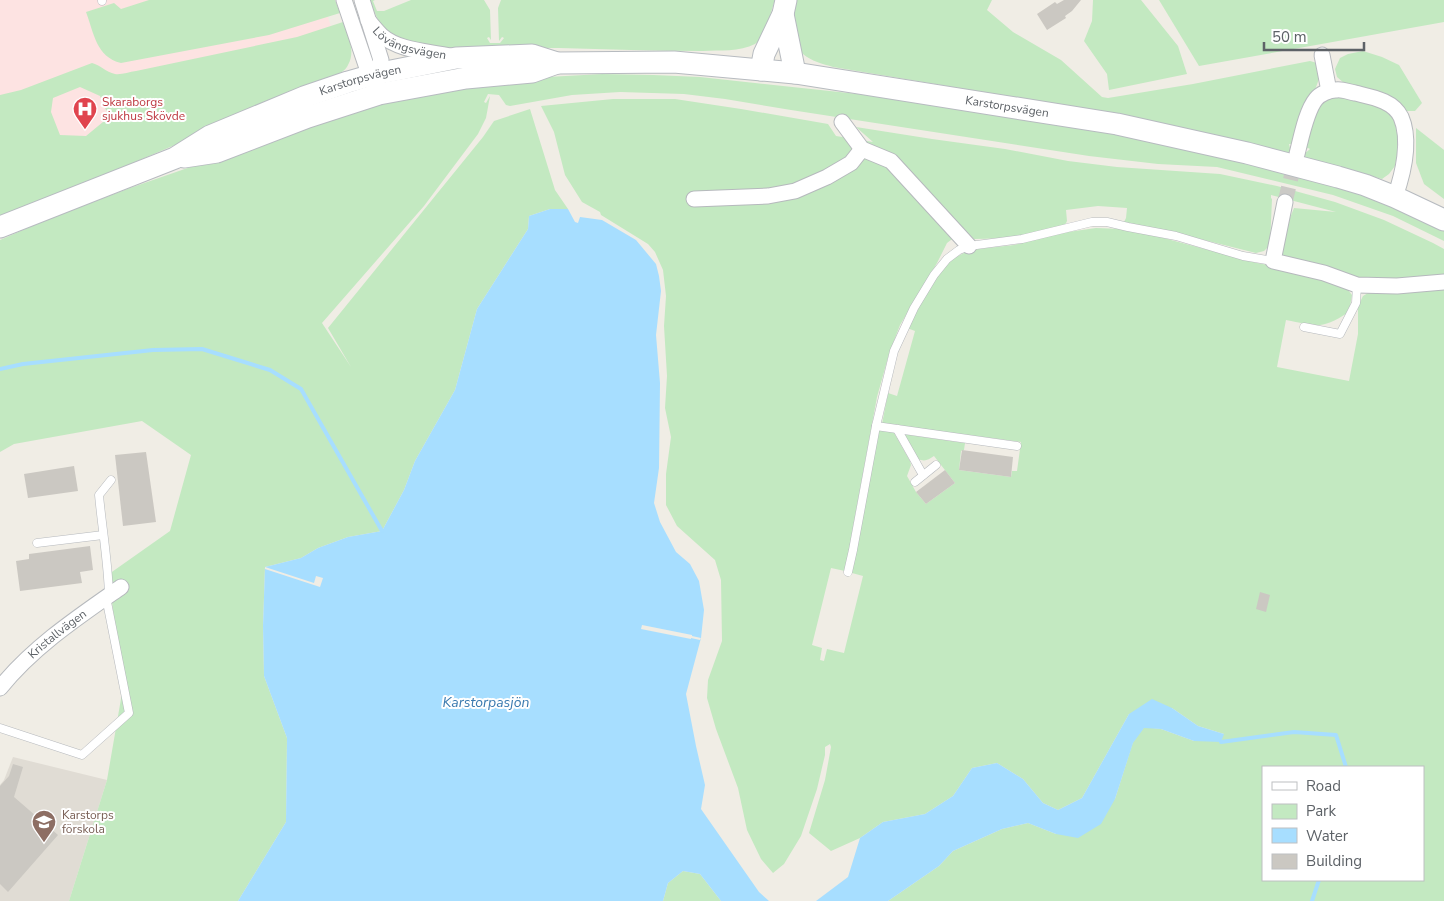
<svg xmlns="http://www.w3.org/2000/svg" width="1444" height="901" font-family="'Nunito Sans',sans-serif">
<style>
.education{fill:#e0dcd4}
.medical{fill:#fde3e2}
.green{fill:#c3e9c1;fill-rule:evenodd}
.water{fill:#a7deff}
.pier{fill:#f0ede5}
.lines{fill:none;stroke-linecap:round;stroke-linejoin:round}
.stream{stroke:#a7deff;stroke-width:4}
.building{fill:#cbc8c2}
.street-tunnel{stroke:#cbcac6;stroke-width:15;stroke-dasharray:15 8;stroke-linecap:butt}
.lane-casing{stroke:#b6b9bd;stroke-width:9}
.street-casing{stroke:#b6b9bd;stroke-width:17}
.secondary-casing{stroke:#b7bbc0;stroke-width:23}
.lane{stroke:#fff;stroke-width:8}
.street{stroke:#fff;stroke-width:15}
.secondary{stroke:#fff;stroke-width:21}
.labels{text-anchor:middle;dominant-baseline:central;stroke-width:4;stroke-linejoin:round;paint-order:stroke}
.street-label{font-size:12px;fill:#5d6267;stroke:#fff}
.health-label{font-size:12px;fill:#be3a42;stroke:#fff;text-anchor:start}
.education-label{font-size:12px;fill:#785e54;stroke:#fff;text-anchor:start}
.water-label{font-size:14px;font-style:italic;fill:#3a7aaf;stroke:#fff}
</style>
<rect width="100%" height="100%" fill="#f0ede5"/>
<polygon class="education" points="13,757 107,780 69,901 0,901 0,785 4,780"/>
<polygon class="medical" points="0,0 323,0 341,61 0,199"/>
<g class="green">
<path d="M149,0h186l5,13 -71,22 -148,28c-25,-6 -27,-30 -35,-51l28,-9 7,6z"/>
<path d="M370,0h5l-2,1 4,10h7l27,-11h73l6,10 1,30 -2,-3 -2,1 3,5h10l4,-5 -2,-1 -3,4 -1,-33 3,-8h274c-4,11 -10,38 -20,44 -15,8 -36,6 -52,7 -48,0 -96,-2 -144,-3 -45,-1 -92,6 -136,-3 -6,-1 -13,-2 -19,-4 -23,-8 -26,-20 -34,-41z"/>
<path d="M795,0h197l-5,10 26,22 48,28 41,37 6,1 85,-14 117,-23 7,2 3,13 -27,75 -2,-7h-2l2,8 12,3 7,-6 -2,-1 -6,3 18,-51 16,-4 48,12 9,7 5,22 -1,18 -2,11 -6,8 -7,5 -46,-13 -353,-74 -150,-25c-10,-3 -22,-6 -30,-13 -10,-9 -10,-41 -8,-54z"/>
<polygon points="1093,0 1141,0 1178,46 1187,74 1109,90 1107,74 1084,41 1092,21"/>
<polygon points="1159,0 1444,0 1444,22 1199,66"/>
<path d="M343,22c5,13 13,29 5,43 -2,5 -8,8 -12,11l-250,107 -86,33v-121l21,-5 71,-27c8,2 14,9 23,11 6,1 14,-2 21,-3l161,-34zM80,87l20,9 9,21 -23,19 -26,-1 -9,-23 2,-14z"/>
<polygon points="1363,51 1382,57 1399,65 1422,103 1415,111 1404,111 1366,90 1344,83 1337,77 1335,69 1340,58 1348,54"/>
<polygon points="602,74 653,75 700,77 914,100 1112,133 1271,169 1355,192 1411,213 1444,230 1444,241 1393,216 1333,195 1217,167 1158,164 1089,156 791,110 725,99 684,94 620,92 572,95 510,106 506,105 499,95 488,94 484,102 486,103 490,96 486,118 478,134 424,206 322,323 351,367 328,328 483,137 494,121 530,109 555,190 568,209 550,209 529,216 528,229 477,309 455,390 415,461 404,490 382,531 348,537 318,548 301,558 265,567 263,626 264,676 287,738 286,822 238,901 69,901 107,780 122,693 109,574 170,531 191,455 142,421 14,444 0,452 0,240 53,217 130,188 257,144 370,107 435,90 529,78"/>
<path d="M613,99h62l66,10 87,15 8,12 37,6 -17,-15 76,12 73,10 63,12 49,6 103,7 57,12 58,16 49,18 49,23 11,6v29l-78,5 -80,-23 -5,-6 -2,-9 15,-37 42,4 -65,-17v3l1,1 -2,46 -6,6 -8,2 -84,-21 -48,-10 2,-4 1,-10 -29,-2 -32,4 1,11 -2,4c-32,10 -58,14 -91,14l-10,-9 -17,13 -10,20 -37,62 -11,29 -12,43 -32,174 -14,-3 -19,77 10,3 -2,12 4,1 3,-12 17,4 19,-77 -11,-3 25,-144 16,2 17,30 1,4 -4,11 9,16 10,12 29,-21 -21,-27c-6,4 -9,6 -16,3l-15,-25 62,9 -1,7 -3,1 -2,19 52,7 1,-6h5l4,-29 -139,-18 6,-31 9,3 18,-65 -8,-3 25,-44 18,-24 20,-10 44,-5 54,-13 28,-4 26,1 34,7 101,27 58,11 29,11 8,10 -3,17c-28,18 -32,14 -63,8l-9,47 72,14 9,-47v-28l5,-10 5,-3 76,-6v614h-556l51,-35 14,-15 49,-22 26,-6 28,11 59,-35 18,-57 11,-15 17,2 33,12 30,-7 -26,-8 -26,-18 -43,6 -47,84 -24,12 -15,-7 -20,-24 -26,-16 -25,5 -19,28 -28,18 -42,8 -23,16 -29,13 -22,-18 16,-53 6,-33 -1,-3 -5,3v8l-8,34 -16,47 -17,28 -11,9 -12,-14 -14,-29 -9,-42 -22,-59 -9,-31 1,-18 14,-39 -1,-61 -6,-20 -38,-34 -11,-21v-31l5,-37 -6,-29 2,-32 -3,-50 2,-30 -3,-26 -8,-18 -7,-8 -47,-29 -1,-3 -18,-10 -17,-27 -11,-43 -13,-26zM1263,767h160v113h-160z"/>
<polygon points="1416,128 1444,150 1444,199 1424,184 1416,163"/>
<polygon points="683,871 700,874 721,901 663,901 668,883"/>
</g>
<g class="water">
<polygon points="550,209 568,209 575,222 578,223 580,217 602,220 636,240 656,264 659,276 661,291 656,335 660,383 659,468 654,503 660,522 676,552 690,564 699,581 704,610 701,638 686,694 696,746 705,785 701,809 759,892 769,901 721,901 700,874 683,871 668,883 663,901 238,901 286,822 287,738 264,676 263,626 265,567 301,558 318,548 348,537 382,531 404,490 415,461 455,390 477,309 528,229 529,216"/>
<polygon points="1152,699 1172,708 1198,726 1224,734 1221,742 1194,741 1161,729 1144,728 1133,743 1115,799 1101,824 1078,838 1056,834 1028,823 1002,829 953,851 939,866 888,901 816,901 848,877 860,838 883,822 925,814 953,796 972,768 997,763 1023,779 1043,803 1058,810 1082,798 1129,714"/>
</g>
<g class="pier">
<polygon points="265,567 314,583 316,576 323,578 320,587 265,569"/>
<polygon points="642,625 692,635 692,636 701,638 700,640 691,638 691,639 641,629"/>
</g>
<g class="lines">
<g class="stream">
<polyline points="0,369 23,364 153,350 202,349 270,370 301,389 382,531"/>
<polyline points="1221,742 1294,732 1336,735 1346,767"/>
<polyline points="1312,901 1319,880"/>
</g>
</g>
<g class="building">
<polygon points="1064,0 1081,0 1072,11 1065,16 1066,18 1047,30 1037,14 1055,2 1057,4"/>
<polygon points="962,450 1013,457 1011,477 959,470"/>
<polygon points="146,452 156,522 123,526 115,455"/>
<polygon points="74,466 78,491 28,498 24,474"/>
<polygon points="945,470 955,483 926,504 916,492"/>
<polygon points="90,546 93,570 80,572 82,583 20,591 16,561 29,559 29,554"/>
<polygon points="1260,592 1270,595 1266,612 1256,609"/>
<polygon points="13,764 23,767 14,797 58,835 8,892 0,884 0,786 9,776"/>
</g>
<g class="lines">
<polyline class="street-tunnel" points="1285,202 1296,157"/>
<defs>
<g id="lane">
<polyline points="102,0 102,1"/>
<polyline points="1304,327 1340,334 1356,303 1357,285"/>
<polyline points="876,426 1017,446"/>
<polyline points="897,429 923,475"/>
<polyline points="915,482 936,465"/>
<polyline points="37,543 103,535"/>
<polyline points="848,572 853,550 876,426 894,351 914,308 934,275 947,259 959,250 969,246 1022,239 1092,222 1107,222 1128,227 1176,236 1243,256 1273,261"/>
<path d="M109,595c-1,-34 -7,-67 -10,-100l12,-15"/>
<polyline points="0,728 82,755 129,713 106,597"/>
</g>
<g id="street">
<polyline points="344,0 366,65 376,74"/>
<polyline points="362,0 381,60 376,74 377,80"/>
<path id="s1" d="M368,20c4,5 8,10 13,15 18,16 47,16 69,21"/>
<polyline points="1322,55 1329,91"/>
<polyline points="842,122 862,149 891,161 969,246"/>
<path d="M1297,154c4,-15 9,-43 19,-55 4,-5 13,-9 20,-9 6,-1 13,2 19,3 16,4 38,7 46,24 10,23 2,57 -6,80"/>
<polyline points="694,199 768,196 795,191 827,177 851,163 862,149"/>
<polyline points="1285,202 1273,261 1324,273 1357,285 1397,286 1444,282"/>
<path id="s2" d="M0,688c33,-41 78,-71 121,-101"/>
</g>
<g id="secondary">
<polyline points="783,14 795,73"/>
<polyline points="761,70 764,54 783,14 786,0"/>
<polyline points="184,157 217,152 308,117 379,94 466,78 532,72 557,63"/>
<path id="s3" d="M0,227l175,-69 35,-22 94,-39 44,-15 28,-8 80,-16 76,-3 25,8 117,-1 121,11 322,51 130,29 91,24 27,8 30,12 49,23"/>
</g>
</defs>
<use href="#lane" class="lane-casing"/>
<use href="#street" class="street-casing"/>
<use href="#secondary" class="secondary-casing"/>
<use href="#lane" class="lane"/>
<use href="#street" class="street"/>
<use href="#secondary" class="secondary"/>
</g>
<defs>
<symbol id="hospital-pin" viewBox="-11 -11 22 30"><path d="M0 17L-7.5 6A9.5 9.5 0 1 1 7.5 6Z" fill="#e0444e" stroke="#fff"/><path d="M-5-5h3v3.5h4V-5h3V5h-3V1.5h-4V5h-3Z" fill="#fff"/></symbol>
<symbol id="school-pin" viewBox="-11 -11 22 30"><path d="M0 17L-7.5 6A9.5 9.5 0 1 1 7.5 6Z" fill="#8d6e63" stroke="#fff"/><path d="M0-5L7-2L0 1L-7-2ZM-4 1L0 2.5L4 1V4Q0 6-4 4Z" fill="#fff"/></symbol>
</defs>
<g fill-rule="evenodd">
<use href="#hospital-pin" x="71" y="95" width="28" height="38"/>
<use href="#school-pin" x="30" y="808" width="28" height="38"/>
</g>
<g class="labels">
<g class="street-label">
<text stroke="none"><textPath href="#s1" startOffset="50">Lövängsvägen</textPath></text>
<text stroke="none"><textPath href="#s3" startOffset="390">Karstorpsvägen</textPath></text>
<text stroke="none"><textPath href="#s3" startOffset="1044">Karstorpsvägen</textPath></text>
<text stroke="none"><textPath href="#s2" startOffset="79">Kristallvägen</textPath></text>
</g>
<g class="health-label">
<text x="102" y="102">Skaraborgs<tspan x="102" dy="14">sjukhus Skövde</tspan></text>
</g>
<g class="education-label">
<text x="62" y="815">Karstorps<tspan x="62" dy="14">förskola</tspan></text>
</g>
<g class="water-label">
<text x="486" y="702">Karstorpasjön</text>
</g>
</g>
<rect x="1262" y="766" width="162" height="115" fill="#ffffff" stroke="#bec0c2"/>
<rect x="1272" y="782" width="25" height="8" fill="#ffffff" stroke="#bec0c2"/>
<text x="1306" y="791" font-size="15" fill="#5d6267">Road</text>
<rect x="1272" y="804" width="25" height="15" fill="#c3e9c1" stroke="#bec0c2"/>
<text x="1306" y="816" font-size="15" fill="#5d6267">Park</text>
<rect x="1272" y="828" width="25" height="15" fill="#a7deff" stroke="#bec0c2"/>
<text x="1306" y="841" font-size="15" fill="#5d6267">Water</text>
<rect x="1272" y="854" width="25" height="15" fill="#cbc8c2" stroke="#bec0c2"/>
<text x="1306" y="866" font-size="15" fill="#5d6267">Building</text>
<path d="M1264 42v8h100v-8" fill="none" stroke="#5d6267" stroke-width="2.5"/>
<text x="1272" y="42" font-size="15" fill="#5d6267" stroke="#ffffff" stroke-width="4" paint-order="stroke">50 m</text>
</svg>
